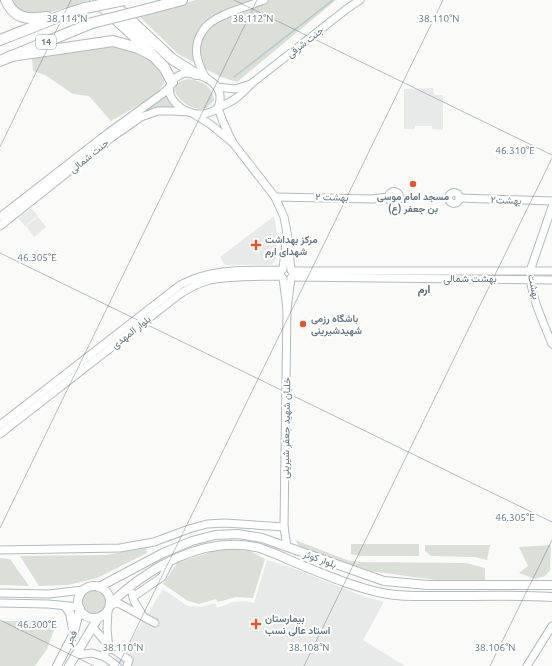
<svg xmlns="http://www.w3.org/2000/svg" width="552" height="666" font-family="Ubuntu,Vazirmatn,sans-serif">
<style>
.built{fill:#e8e9e9}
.green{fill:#dadfd7}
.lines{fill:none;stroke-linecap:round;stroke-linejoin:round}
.stream{stroke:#bbc7cb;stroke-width:1.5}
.secondary-casing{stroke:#b3babf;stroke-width:9}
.primary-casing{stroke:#b5babe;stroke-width:10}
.highway-casing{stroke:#b4b9bd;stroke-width:12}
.secondary{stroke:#fff;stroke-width:7}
.primary{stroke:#fff;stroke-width:8}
.highway{stroke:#fff;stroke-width:10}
.highway-bridge-casing{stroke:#b4b9bd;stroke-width:12;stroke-linecap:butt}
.highway-bridge{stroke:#fff;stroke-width:10}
.ticks{fill:none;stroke:#657683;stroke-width:1;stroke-opacity:0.45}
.poi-dot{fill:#e4572e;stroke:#fff;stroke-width:1.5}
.labels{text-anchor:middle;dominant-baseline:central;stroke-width:4;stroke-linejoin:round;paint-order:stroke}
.shield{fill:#fff;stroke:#939fa8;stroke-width:1}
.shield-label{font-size:9px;font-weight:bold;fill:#657683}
.street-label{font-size:10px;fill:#657683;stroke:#fff}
.poi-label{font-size:10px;font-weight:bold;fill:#657683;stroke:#fff;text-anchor:start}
.neighbourhood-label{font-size:11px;font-weight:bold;fill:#57646e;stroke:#fff}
.ticks-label{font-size:10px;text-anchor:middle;fill:#657683;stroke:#fff;stroke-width:4;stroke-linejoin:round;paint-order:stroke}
</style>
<rect width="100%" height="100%" fill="#fafaf8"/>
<g class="built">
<polygon points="433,88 434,95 443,95 443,130 432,129 432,126 415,126 415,129 404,129 404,89"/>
<polygon points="30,209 32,209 38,216 25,226 18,218"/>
<polygon points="274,216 277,233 276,260 271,265 225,265 220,257"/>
<polygon points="38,217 46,227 34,237 26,226"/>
<polygon points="267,560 290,567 360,595 384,602 363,640 405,666 105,666 123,652 163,589 188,606 201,607 215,603 217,608 233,602 246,601 254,603"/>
</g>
<g class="green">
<path d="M10,0h79c-16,5 -50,19 -65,13 -6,-3 -10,-8 -14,-13z"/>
<polygon points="196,0 336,0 237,82 221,77 178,54 139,16"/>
<polygon points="123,46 154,61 164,73 165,80 163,85 156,95 111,121 89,96 73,94 45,75 33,71 32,58 94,48"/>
<path d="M188,79c13,1 25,8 26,21 -10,18 -34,5 -40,-10 1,-7 7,-10 14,-11z"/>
<polygon points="168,92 180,110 158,108 150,110 119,128"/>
<polygon points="295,540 347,560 359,562 466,563 485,568 485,582 435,580 371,571 300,547"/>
<polygon points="351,544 419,544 419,556 362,556 351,554"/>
<polygon points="425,545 490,545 487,560 475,557 431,556 425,551"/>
<polygon points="551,545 550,570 545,576 535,579 519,573 528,566 519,547"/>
<polygon points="146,548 147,553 97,578 68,585 39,586 20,556 106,555"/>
<polygon points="233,548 250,551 265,559 253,598 236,597 218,602 216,599 199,604 188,601 163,584 177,563 214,551"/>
<polygon points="0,558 10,559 29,586 0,585"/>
<circle cx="95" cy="602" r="13"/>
<polygon points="0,621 48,621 54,630 47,649 35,666 0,666"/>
</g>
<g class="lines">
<polyline class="stream" points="234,77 333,0"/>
<defs>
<g id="secondary">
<path d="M185,73c20,1 42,12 33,35 -29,22 -72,-22 -33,-35z"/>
<path d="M206,78c-9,-15 -14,-30 -4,-46 2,-3 5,-7 8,-9 15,-11 36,-16 54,-23"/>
<polyline points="251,84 348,8 360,0"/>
<path d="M217,87l18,2 16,-5c-10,11 -19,19 -33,23"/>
<polyline points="195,115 210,124 233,143 223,122 218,108"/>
<polyline points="233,143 275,197 284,217 287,233"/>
<circle cx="394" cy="197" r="5.5"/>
<circle cx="454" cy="198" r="5.5"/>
<polyline points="275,197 372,199 389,197"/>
<polyline points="459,198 552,201"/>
<path d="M552,207l-22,64c0,25 13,50 22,73"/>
<polyline points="0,217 108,133 162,94 169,88"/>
<polyline points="0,226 111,138 141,117 158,111 173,111 189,112"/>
<polyline points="283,269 287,233 291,270"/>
<polyline points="292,271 552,271"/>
<polyline points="292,277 552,280"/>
<polyline points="283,278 287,309 291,278"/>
<polyline points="287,309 284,527 287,547"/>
<path d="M0,425l180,-140c34,-18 65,-14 102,-15"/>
<path d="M0,434l180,-140c9,-6 19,-11 30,-14 23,-5 48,-3 71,-4"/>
<polyline points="0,550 120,548 154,542 189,529 207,524 225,523 284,527"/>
<polyline points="0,593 49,594 83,590"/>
<polyline points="132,593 134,601 142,614"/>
<polyline points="133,597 162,577 170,561"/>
<polyline points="0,603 48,604 79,607"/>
<polyline points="110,606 116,603 120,604 155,623"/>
<polyline points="108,610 107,629 109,649"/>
<polyline points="92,627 98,633 108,645"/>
<polyline points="76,655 92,653 105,657"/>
<polyline points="117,666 105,657 105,652 109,649 114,650 129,660 127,666"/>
<polyline points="527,666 552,626"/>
</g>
<g id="primary">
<circle cx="94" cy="602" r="16"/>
<polyline points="99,587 163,553 192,541 215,535 238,534 262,538 384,581 428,585 552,585"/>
<path d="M110,604c39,-37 95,-70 150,-56 11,4 23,9 34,14 29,12 64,27 94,32 19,3 39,2 58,2 35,0 71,-1 106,1"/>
<polyline points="65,606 70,613 73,629"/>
<polyline points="57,666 73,635 80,609"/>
<polyline points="69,666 98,618"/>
</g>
<g id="highway">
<path d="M6,0c8,19 22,20 41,17"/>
<polyline points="95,0 134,36 164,67 172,82"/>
<polyline points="109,0 172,59 196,74"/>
<polyline points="148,9 182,0"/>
<polyline points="0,40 66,14 85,8"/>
<polyline points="11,56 113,41 138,48 152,55"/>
<polyline points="0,61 92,23"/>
</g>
</defs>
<use href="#secondary" class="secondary-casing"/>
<use href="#primary" class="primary-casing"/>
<use href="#highway" class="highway-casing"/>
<use href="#secondary" class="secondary"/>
<use href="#primary" class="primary"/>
<use href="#highway" class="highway"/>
<defs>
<g id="highway-bridge">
<polyline points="85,8 124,0"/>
<polyline points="92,23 148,9"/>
</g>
</defs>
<use href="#highway-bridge" class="highway-bridge-casing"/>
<use href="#highway-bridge" class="highway-bridge"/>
</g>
<path class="ticks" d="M234,0l318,155M0,147l71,-147M0,253l552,269M0,528l257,-528M0,620l94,46M118,666l325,-666M304,666l248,-508M490,666l62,-126"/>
<g class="poi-dot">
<circle cx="413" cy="184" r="4"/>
<path d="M254 239h4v4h4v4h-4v4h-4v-4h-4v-4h4z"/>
<circle cx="303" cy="324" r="4"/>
<path d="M254 618h4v4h4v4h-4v4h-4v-4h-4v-4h4z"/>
</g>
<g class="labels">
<rect class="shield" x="36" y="35" width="20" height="14" rx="3"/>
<g class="shield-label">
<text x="46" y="42">14</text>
</g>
<g class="street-label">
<text transform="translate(305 42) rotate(-38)">جنت شرقی</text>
<text transform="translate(89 156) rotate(-39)">جنت شمالی</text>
<text transform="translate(332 197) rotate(1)">بهشت ۲</text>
<text transform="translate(506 200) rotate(2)">بهشت۲</text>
<text x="470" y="278">بهشت شمالی</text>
<text transform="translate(534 287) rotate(79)">بهشت</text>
<text transform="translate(131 332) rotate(-38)">بلوار المهدی</text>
<text transform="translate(286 428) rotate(-89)">خلبان شهید جعفر شیرینی</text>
<text transform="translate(320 559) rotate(20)">بلوار کوثر</text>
<text transform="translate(71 638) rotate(-67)">فجر</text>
</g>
<g class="poi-label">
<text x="413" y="196" text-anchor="middle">مسجد امام موسی<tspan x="413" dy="12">بن جعفر (ع)</tspan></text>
<text x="265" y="239">مرکز بهداشت<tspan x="265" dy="12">شهدای ارم</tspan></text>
<text x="311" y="318">باشگاه رزمی<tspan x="311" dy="12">شهیدشیرینی</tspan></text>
<text x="265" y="618">بیمارستان<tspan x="265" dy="12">استاد عالی نسب</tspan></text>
</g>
<g class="neighbourhood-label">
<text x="424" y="289">ارم</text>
</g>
</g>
<g class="ticks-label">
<text x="67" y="22">38.114°N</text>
<text x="253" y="22">38.112°N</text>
<text x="439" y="22">38.110°N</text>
<text x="515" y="154">46.310°E</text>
<text x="37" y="261">46.305°E</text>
<text x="515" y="521">46.305°E</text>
<text x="37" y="628">46.300°E</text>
<text x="123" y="651">38.110°N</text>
<text x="309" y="651">38.108°N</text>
<text x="495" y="651">38.106°N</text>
</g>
</svg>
